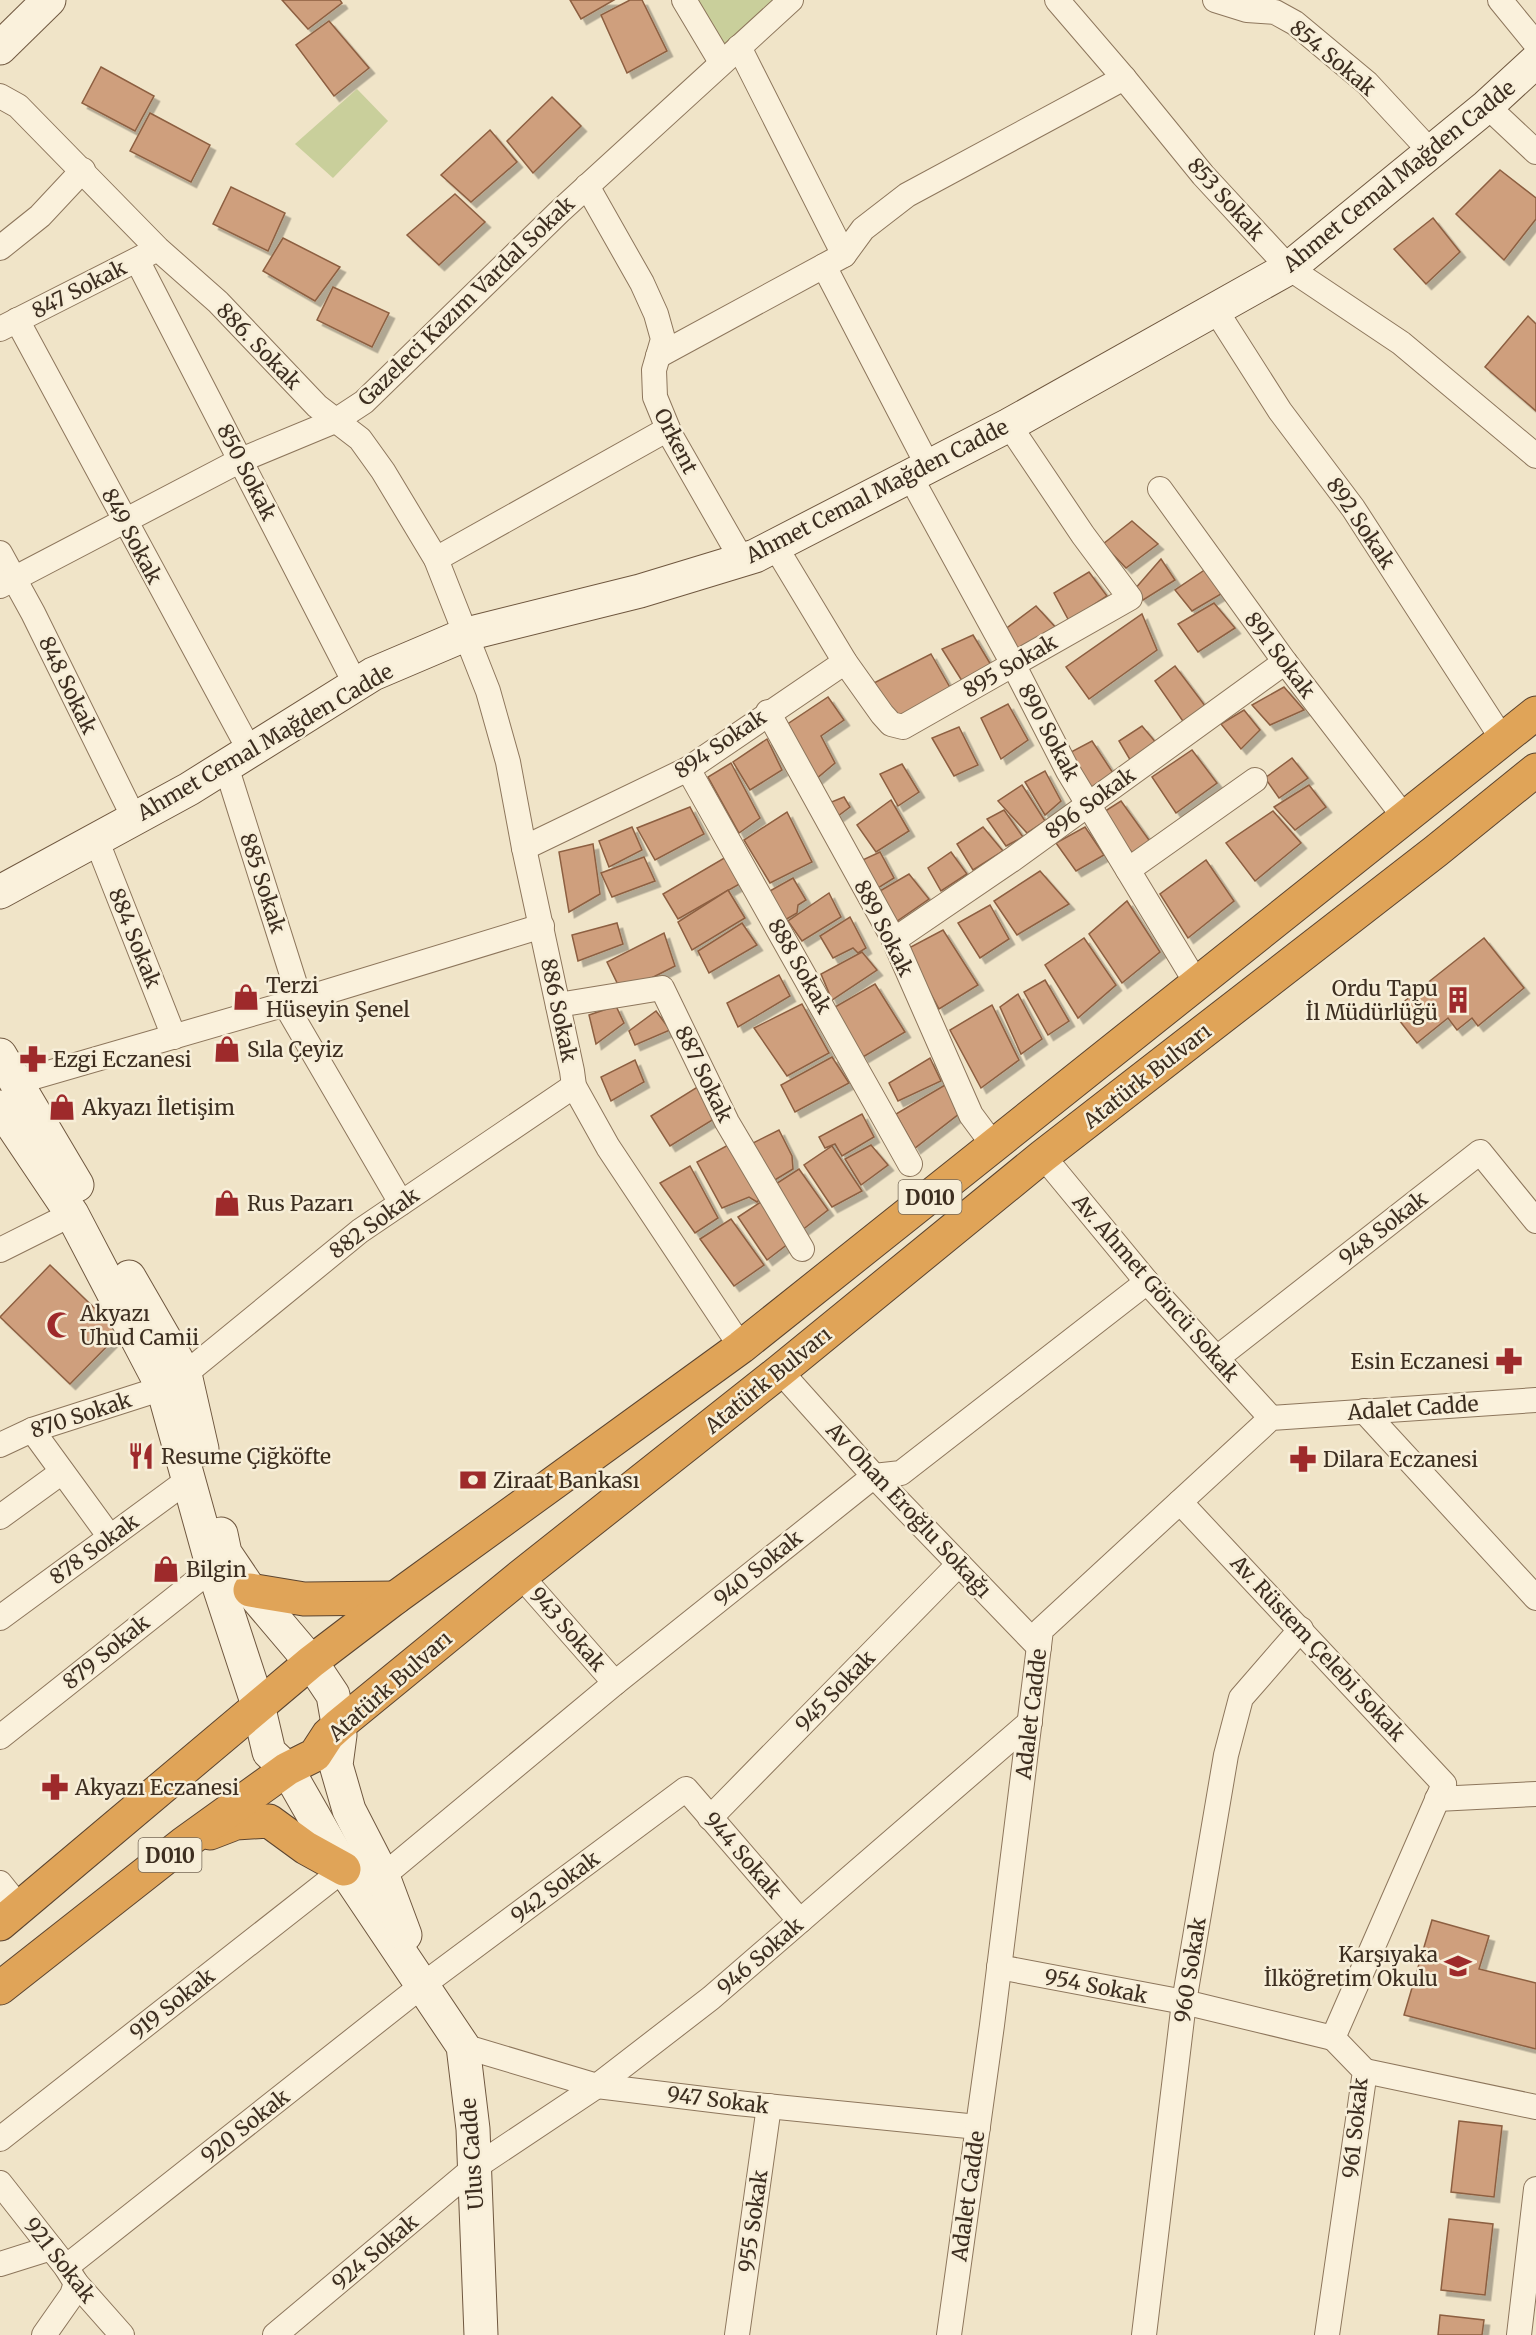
<svg xmlns="http://www.w3.org/2000/svg" width="1536" height="2335" font-family="Merriweather,serif">
<style>
.green{fill:#c9cf9b}
.building{fill:#cf9f7d;stroke:#8d5f41;stroke-width:1.5;filter:url(#shadow)}
.lines{fill:none;stroke-linecap:round;stroke-linejoin:round}
.street-casing{stroke:#8d765c;stroke-width:26}
.secondary-casing{stroke:#6f573f;stroke-width:35}
.highway-casing{stroke:#5b4430;stroke-width:35}
.street{stroke:#faf1dc;stroke-width:24}
.secondary{stroke:#faf1dc;stroke-width:33}
.highway{stroke:#e0a458;stroke-width:33}
.labels{text-anchor:middle;dominant-baseline:central;stroke-width:5;stroke-linejoin:round;paint-order:stroke}
.shield{fill:#f7eed8;stroke:#756857;stroke-width:1.5}
.shield-label{font-size:20px;font-weight:bold;fill:#3d2e20}
.street-label{font-size:21px;fill:#3d2e20;stroke:#f7eed8}
.poi-label{font-size:21px;fill:#3d2e20;stroke:#f7eed8;text-anchor:start}
</style>
<defs>
<filter id="shadow"><feDropShadow dx="5.5" dy="5.5" stdDeviation="0" flood-color="#0004"/></filter>
</defs>
<rect width="100%" height="100%" fill="#f0e4c8"/>
<g class="green">
<polygon points="684,0 791,0 721,62"/>
<polygon points="357,89 388,121 333,178 295,144"/>
</g>
<g class="building">
<polygon points="282,0 340,0 342,3 308,29"/>
<polygon points="570,0 614,0 581,19"/>
<polygon points="630,0 642,0 667,51 627,73 601,15"/>
<polygon points="329,21 369,68 334,96 296,45"/>
<polygon points="101,67 154,96 135,131 82,103"/>
<polygon points="552,97 581,126 533,173 507,141"/>
<polygon points="150,113 210,145 191,182 130,151"/>
<polygon points="490,130 517,162 471,202 441,175"/>
<polygon points="1500,170 1536,198 1536,219 1504,260 1456,214"/>
<polygon points="231,187 285,213 268,251 213,224"/>
<polygon points="455,194 485,222 439,265 407,235"/>
<polygon points="1433,218 1460,252 1426,284 1394,249"/>
<polygon points="283,238 340,267 315,301 263,271"/>
<polygon points="333,287 389,313 372,347 317,320"/>
<polygon points="1528,316 1536,324 1536,411 1485,367"/>
<polygon points="1132,521 1158,544 1126,568 1103,544"/>
<polygon points="1161,559 1175,580 1143,600 1134,590"/>
<polygon points="1206,569 1221,594 1192,611 1175,590"/>
<polygon points="1089,572 1107,596 1069,621 1054,593"/>
<polygon points="1214,603 1235,628 1198,652 1178,624"/>
<polygon points="1036,606 1058,630 1019,661 1004,630"/>
<polygon points="1142,614 1157,650 1089,699 1066,667"/>
<polygon points="973,635 994,670 964,684 942,649"/>
<polygon points="931,654 952,691 899,723 868,686"/>
<polygon points="1175,666 1209,711 1187,727 1155,681"/>
<polygon points="1284,687 1304,710 1270,725 1252,705"/>
<polygon points="828,697 844,720 821,736 835,763 816,779 786,725"/>
<polygon points="1008,704 1028,740 1001,759 981,718"/>
<polygon points="1244,710 1260,730 1241,749 1221,724"/>
<polygon points="1142,726 1158,745 1132,763 1119,741"/>
<polygon points="959,727 978,765 954,776 932,738"/>
<polygon points="767,739 782,770 750,790 733,762"/>
<polygon points="1092,741 1115,776 1086,796 1071,752"/>
<polygon points="1192,750 1217,783 1176,813 1152,777"/>
<polygon points="1292,758 1308,778 1279,798 1265,778"/>
<polygon points="731,763 760,818 739,833 708,777"/>
<polygon points="902,764 919,792 898,806 880,774"/>
<polygon points="1045,771 1061,801 1045,815 1025,782"/>
<polygon points="1022,785 1045,821 1027,833 998,801"/>
<polygon points="1309,785 1326,807 1295,830 1274,807"/>
<polygon points="844,797 850,807 838,816 829,803"/>
<polygon points="891,800 909,831 876,852 857,825"/>
<polygon points="1121,801 1154,847 1136,857 1099,815"/>
<polygon points="690,807 704,834 655,860 637,828"/>
<polygon points="1004,810 1023,837 1006,846 987,819"/>
<polygon points="1273,811 1301,843 1255,881 1226,843"/>
<polygon points="787,812 812,862 770,883 744,840"/>
<polygon points="632,827 642,850 609,867 599,841"/>
<polygon points="983,827 1003,851 973,870 957,844"/>
<polygon points="1085,827 1104,855 1076,871 1056,843"/>
<polygon points="593,844 600,894 569,912 559,852"/>
<polygon points="880,852 894,878 870,893 856,863"/>
<polygon points="951,852 967,874 941,891 928,868"/>
<polygon points="644,857 655,881 612,897 601,873"/>
<polygon points="726,857 743,882 678,919 663,894"/>
<polygon points="1206,860 1234,901 1188,938 1160,894"/>
<polygon points="1040,871 1069,904 1017,935 994,901"/>
<polygon points="909,874 929,899 890,926 873,895"/>
<polygon points="793,878 806,900 798,905 797,913 785,920 768,892"/>
<polygon points="728,890 745,918 692,950 678,922"/>
<polygon points="829,893 841,917 802,941 788,921"/>
<polygon points="1127,901 1160,952 1122,983 1089,934"/>
<polygon points="990,905 1009,939 980,958 958,923"/>
<polygon points="850,917 866,948 858,953 853,948 833,958 820,936"/>
<polygon points="617,923 623,944 578,961 572,935"/>
<polygon points="742,923 757,945 709,973 698,951"/>
<polygon points="943,930 978,985 939,1009 907,949"/>
<polygon points="664,933 675,966 622,993 607,962"/>
<polygon points="1084,938 1116,985 1078,1018 1045,965"/>
<polygon points="1484,938 1524,988 1478,1026 1472,1018 1457,1030 1448,1018 1417,1043 1392,1011"/>
<polygon points="862,952 877,970 832,1000 821,974"/>
<polygon points="779,975 790,996 738,1027 727,1003"/>
<polygon points="1045,980 1069,1021 1048,1035 1024,992"/>
<polygon points="875,984 905,1032 863,1057 835,1007"/>
<polygon points="1018,994 1042,1039 1021,1054 1000,1007"/>
<polygon points="802,1004 829,1053 787,1076 754,1028"/>
<polygon points="992,1005 1019,1060 981,1088 950,1030"/>
<polygon points="616,1006 624,1023 596,1044 589,1015"/>
<polygon points="656,1011 670,1030 635,1045 629,1031"/>
<polygon points="832,1057 849,1083 795,1112 781,1085"/>
<polygon points="930,1058 941,1081 898,1101 889,1083"/>
<polygon points="635,1060 644,1082 611,1101 601,1077"/>
<polygon points="945,1085 964,1110 915,1148 896,1114"/>
<polygon points="699,1086 714,1119 670,1146 651,1116"/>
<polygon points="862,1114 874,1137 842,1156 835,1144 825,1148 819,1137"/>
<polygon points="779,1130 792,1156 793,1169 765,1186 743,1148"/>
<polygon points="730,1144 759,1200 757,1202 749,1197 722,1208 697,1162"/>
<polygon points="871,1145 888,1165 861,1185 845,1159"/>
<polygon points="832,1146 862,1191 832,1207 804,1165"/>
<polygon points="690,1166 718,1218 695,1233 660,1183"/>
<polygon points="799,1169 828,1210 797,1234 768,1189"/>
<polygon points="767,1198 793,1240 767,1260 738,1217"/>
<polygon points="731,1219 764,1265 734,1286 700,1239"/>
<polygon points="50,1265 120,1333 70,1384 0,1317"/>
<polygon points="1432,1920 1489,1936 1479,1969 1536,1983 1536,2049 1404,2015"/>
<polygon points="1459,2121 1502,2126 1494,2197 1451,2192"/>
<polygon points="1449,2219 1493,2224 1485,2295 1441,2290"/>
<polygon points="1440,2315 1484,2320 1482,2335 1438,2335"/>
</g>
<g class="lines">
<defs>
<g id="street">
<polyline points="684,0 721,62"/>
<polyline points="1057,0 1124,78 1203,175 1289,268 1401,343 1536,456"/>
<polyline points="1215,0 1247,10 1275,12 1295,23 1367,83 1431,152"/>
<polyline points="1500,0 1536,44"/>
<polyline points="739,47 844,255"/>
<polyline points="0,96 18,106 158,249 218,302 317,406 360,439 383,471 436,559 488,691 508,762 524,848 572,1071 574,1086 608,1147 741,1347"/>
<polyline points="1487,106 1536,152"/>
<polyline points="587,186 642,283 656,314 663,339 654,370 655,397 671,436 742,560"/>
<polyline points="0,248 40,216 83,170"/>
<polyline points="137,260 356,685"/>
<polyline points="824,266 928,466"/>
<polyline points="1215,309 1280,411 1353,508 1503,740"/>
<polyline points="17,320 250,751"/>
<polyline points="0,329 150,253"/>
<polyline points="658,356 844,255 863,229 907,195 1124,78"/>
<polyline points="910,476 1013,664 1068,771 1197,984"/>
<polyline points="1160,489 1285,662 1405,818"/>
<polyline points="775,546 845,662 882,714 891,724 903,727 1130,598 1083,535 1009,425"/>
<polyline points="0,553 33,613 134,818"/>
<polyline points="436,559 668,429"/>
<polyline points="0,586 241,460 335,421 364,402 559,212 791,0"/>
<polyline points="768,712 894,940 971,1115 994,1146"/>
<polyline points="226,766 300,1000"/>
<polyline points="688,769 910,1164"/>
<polyline points="96,839 174,1037"/>
<polyline points="524,848 688,769 845,662"/>
<polyline points="1128,870 1255,780"/>
<polyline points="894,940 1013,859 1285,662"/>
<polyline points="285,1004 401,1203"/>
<polyline points="558,1005 662,988 727,1122 802,1249"/>
<polyline points="17,1082 300,1000 542,926"/>
<polyline points="1043,1156 1147,1282 1271,1418"/>
<polyline points="0,1250 72,1214"/>
<polyline points="1217,1358 1480,1152 1536,1221"/>
<polyline points="780,1371 874,1476 1039,1647"/>
<polyline points="185,1374 360,1231 574,1086"/>
<polyline points="1364,1411 1536,1598"/>
<polyline points="32,1430 110,1537"/>
<polyline points="0,1445 32,1430 163,1388"/>
<polyline points="1180,1502 1444,1784 1333,2038"/>
<polyline points="0,1517 62,1472"/>
<polyline points="521,1576 615,1683"/>
<polyline points="0,1618 188,1480"/>
<polyline points="0,1737 213,1568"/>
<polyline points="1437,1799 1536,1794"/>
<polyline points="710,1818 959,1564"/>
<polyline points="383,1876 615,1683 874,1476 901,1473 1147,1282"/>
<polyline points="0,1883 20,1908"/>
<polyline points="999,1967 1184,2002 1333,2038"/>
<polyline points="463,2046 597,2086 737,2103 978,2127"/>
<polyline points="1365,2071 1536,2107"/>
<polyline points="0,2139 344,1869"/>
<polyline points="0,2183 66,2267 76,2283 122,2335"/>
<polyline points="0,2264 51,2248"/>
<polyline points="66,2267 424,1984 686,1789 800,1921"/>
<polyline points="44,2335 72,2295 76,2283"/>
<polyline points="275,2335 474,2168 597,2086 711,1998 1030,1722"/>
<polyline points="737,2335 769,2106"/>
<polyline points="949,2335 992,2025 1041,1630 1271,1418 1536,1400"/>
<polyline points="1144,2335 1184,2002 1226,1755 1241,1698 1301,1629"/>
<polyline points="1327,2335 1365,2071 1333,2038"/>
<polyline points="1519,2335 1536,2189"/>
</g>
<g id="secondary">
<polyline points="0,48 49,0"/>
<polyline points="0,892 189,789 373,674 467,634 640,591 755,556 1009,425 1289,268 1487,106 1536,61"/>
<polyline points="0,1055 77,1185"/>
<polyline points="0,1107 72,1214 163,1388 213,1568 258,1705 269,1752 287,1769 344,1869 463,2046 473,2129 481,2335"/>
<polyline points="129,1277 185,1374 202,1449"/>
<polyline points="221,1534 225,1553 250,1590 311,1662 333,1695 340,1735 336,1765 349,1810 383,1876 405,1935"/>
</g>
<g id="highway">
<polyline points="250,1590 304,1599 395,1598"/>
<polyline points="210,1833 236,1823 269,1821 306,1848 344,1869"/>
<polyline points="0,1924 311,1662 395,1598 741,1347 1536,713"/>
<polyline points="0,1988 183,1844 287,1769 315,1755 328,1735 339,1725 521,1576 780,1371 1043,1156 1436,851 1536,770"/>
</g>
</defs>
<use href="#street" class="street-casing"/>
<use href="#secondary" class="secondary-casing"/>
<use href="#highway" class="highway-casing"/>
<use href="#street" class="street"/>
<use href="#secondary" class="secondary"/>
<use href="#highway" class="highway"/>
</g>
<defs>
<symbol id="shop-bare" viewBox="-9 -9 18 18"><path d="M-5-2.5h2.3a2.7 3.5 0 0 1 5.4 0H5L5.5 6h-11ZM-1.5-2.5h3a1.5 2.3 0 0 0-3 0Z" fill="#9e2a2b" stroke="#f7eed8" stroke-width="2.5" paint-order="stroke"/></symbol>
<symbol id="building-bare" viewBox="-9 -9 18 18"><path d="M-4-6H4V6H1V3H-1V6H-4ZM-2.5-4.3h1.7v1.8h-1.7ZM.8-4.3h1.7v1.8H.8ZM-2.5-1h1.7V.8h-1.7ZM.8-1h1.7V.8H.8Z" fill="#9e2a2b" stroke="#f7eed8" stroke-width="2.5" paint-order="stroke"/></symbol>
<symbol id="pharmacy-bare" viewBox="-9 -9 18 18"><path d="M-2-6h4v4h4v4h-4v4h-4v-4h-4v-4h4Z" fill="#9e2a2b" stroke="#f7eed8" stroke-width="2.5" paint-order="stroke"/></symbol>
<symbol id="mosque-bare" viewBox="-9 -9 18 18"><path d="M3.5-4.9A6 6 0 1 0 3.5 4.9A5 5 0 1 1 3.5-4.9Z" fill="#9e2a2b" stroke="#f7eed8" stroke-width="2.5" paint-order="stroke"/></symbol>
<symbol id="restaurant-bare" viewBox="-9 -9 18 18"><path d="M-5-6h1v4h1v-4h1v4h1v-4h1v5L-1.5 .5V6h-2V.5L-5-1ZM5-6V6H3V1.5H1.5Q1.5-4 5-6Z" fill="#9e2a2b" stroke="#f7eed8" stroke-width="2.5" paint-order="stroke"/></symbol>
<symbol id="bank-bare" viewBox="-9 -9 18 18"><path d="M-6-4H6V4H-6ZM0-2.3a2.3 2.3 0 1 0 0 4.6a2.3 2.3 0 1 0 0-4.6Z" fill="#9e2a2b" stroke="#f7eed8" stroke-width="2.5" paint-order="stroke"/></symbol>
<symbol id="school-bare" viewBox="-9 -9 18 18"><path d="M0-5L7-2L0 1L-7-2ZM-4 1L0 2.5L4 1V4Q0 6-4 4Z" fill="#9e2a2b" stroke="#f7eed8" stroke-width="2.5" paint-order="stroke"/></symbol>
</defs>
<g fill-rule="evenodd">
<use href="#shop-bare" x="227" y="978" width="38" height="38"/>
<use href="#building-bare" x="1439" y="981" width="38" height="38"/>
<use href="#shop-bare" x="208" y="1030" width="38" height="38"/>
<use href="#pharmacy-bare" x="14" y="1040" width="38" height="38"/>
<use href="#shop-bare" x="43" y="1088" width="38" height="38"/>
<use href="#shop-bare" x="208" y="1184" width="38" height="38"/>
<use href="#mosque-bare" x="41" y="1306" width="38" height="38"/>
<use href="#pharmacy-bare" x="1490" y="1342" width="38" height="38"/>
<use href="#restaurant-bare" x="122" y="1437" width="38" height="38"/>
<use href="#pharmacy-bare" x="1284" y="1440" width="38" height="38"/>
<use href="#bank-bare" x="454" y="1461" width="38" height="38"/>
<use href="#shop-bare" x="147" y="1550" width="38" height="38"/>
<use href="#pharmacy-bare" x="36" y="1768" width="38" height="38"/>
<use href="#school-bare" x="1439" y="1947" width="38" height="38"/>
</g>
<g class="labels">
<g class="shield">
<rect x="898.5" y="1180" width="63" height="34" rx="4.5"/>
<rect x="138.5" y="1838" width="63" height="34" rx="4.5"/>
</g>
<g class="shield-label">
<text x="930" y="1197">D010</text>
<text x="170" y="1855">D010</text>
</g>
<g class="street-label">
<text transform="translate(1333 58) rotate(40)">854 Sokak</text>
<text transform="translate(1399 176) rotate(-39)">Ahmet Cemal Mağden Cadde</text>
<text transform="translate(1226 199) rotate(48)">853 Sokak</text>
<text transform="translate(79 289) rotate(-27)">847 Sokak</text>
<text transform="translate(466 301) rotate(-44)">Gazeleci Kazım Vardal Sokak</text>
<text transform="translate(259 346) rotate(46)">886. Sokak</text>
<text transform="translate(676 441) rotate(63)">Orkent</text>
<text transform="translate(247 472) rotate(63)">850 Sokak</text>
<text transform="translate(877 491) rotate(-27)">Ahmet Cemal Mağden Cadde</text>
<text transform="translate(1361 523) rotate(56)">892 Sokak</text>
<text transform="translate(132 536) rotate(62)">849 Sokak</text>
<text transform="translate(1280 655) rotate(53)">891 Sokak</text>
<text transform="translate(1010 666) rotate(-30)">895 Sokak</text>
<text transform="translate(68 685) rotate(64)">848 Sokak</text>
<text transform="translate(1049 732) rotate(62)">890 Sokak</text>
<text transform="translate(265 742) rotate(-30)">Ahmet Cemal Mağden Cadde</text>
<text transform="translate(720 744) rotate(-34)">894 Sokak</text>
<text transform="translate(1090 803) rotate(-36)">896 Sokak</text>
<text transform="translate(263 883) rotate(72)">885 Sokak</text>
<text transform="translate(884 928) rotate(63)">889 Sokak</text>
<text transform="translate(135 938) rotate(68)">884 Sokak</text>
<text transform="translate(800 966) rotate(60)">888 Sokak</text>
<text transform="translate(559 1010) rotate(78)">886 Sokak</text>
<text transform="translate(704 1074) rotate(64)">887 Sokak</text>
<text transform="translate(1147 1076) rotate(-38)">Atatürk Bulvarı</text>
<text transform="translate(374 1223) rotate(-36)">882 Sokak</text>
<text transform="translate(1383 1228) rotate(-38)">948 Sokak</text>
<text transform="translate(1156 1288) rotate(49)">Av. Ahmet Göncü Sokak</text>
<text transform="translate(768 1380) rotate(-39)">Atatürk Bulvarı</text>
<text transform="translate(1413 1408) rotate(-4)">Adalet Cadde</text>
<text transform="translate(81 1415) rotate(-18)">870 Sokak</text>
<text transform="translate(909 1510) rotate(47)">Av Ohan Eroğlu Sokağı</text>
<text transform="translate(94 1549) rotate(-36)">878 Sokak</text>
<text transform="translate(758 1568) rotate(-39)">940 Sokak</text>
<text transform="translate(568 1629) rotate(49)">943 Sokak</text>
<text transform="translate(1318 1648) rotate(47)">Av. Rüstem Çelebi Sokak</text>
<text transform="translate(106 1652) rotate(-39)">879 Sokak</text>
<text transform="translate(390 1686) rotate(-41)">Atatürk Bulvarı</text>
<text transform="translate(835 1691) rotate(-46)">945 Sokak</text>
<text transform="translate(1031 1714) rotate(-83)">Adalet Cadde</text>
<text transform="translate(743 1855) rotate(49)">944 Sokak</text>
<text transform="translate(555 1887) rotate(-37)">942 Sokak</text>
<text transform="translate(760 1956) rotate(-41)">946 Sokak</text>
<text transform="translate(1190 1970) rotate(-81)">960 Sokak</text>
<text transform="translate(1096 1986) rotate(11)">954 Sokak</text>
<text transform="translate(172 2004) rotate(-38)">919 Sokak</text>
<text transform="translate(718 2100) rotate(7)">947 Sokak</text>
<text transform="translate(245 2126) rotate(-38)">920 Sokak</text>
<text transform="translate(1355 2128) rotate(-84)">961 Sokak</text>
<text transform="translate(472 2154) rotate(-94)">Ulus Cadde</text>
<text transform="translate(968 2196) rotate(-82)">Adalet Cadde</text>
<text transform="translate(753 2221) rotate(-82)">955 Sokak</text>
<text transform="translate(375 2252) rotate(-40)">924 Sokak</text>
<text transform="translate(60 2260) rotate(52)">921 Sokak</text>
</g>
<g class="poi-label">
<text x="266" y="985">Terzi<tspan x="266" dy="24">Hüseyin Şenel</tspan></text>
<text x="1438" y="988" text-anchor="end">Ordu Tapu<tspan x="1438" dy="24">İl Müdürlüğü</tspan></text>
<text x="247" y="1049">Sıla Çeyiz</text>
<text x="53" y="1059">Ezgi Eczanesi</text>
<text x="82" y="1107">Akyazı İletişim</text>
<text x="247" y="1203">Rus Pazarı</text>
<text x="80" y="1313">Akyazı<tspan x="80" dy="24">Uhud Camii</tspan></text>
<text x="1489" y="1361" text-anchor="end">Esin Eczanesi</text>
<text x="161" y="1456">Resume Çiğköfte</text>
<text x="1323" y="1459">Dilara Eczanesi</text>
<text x="493" y="1480">Ziraat Bankası</text>
<text x="186" y="1569">Bilgin</text>
<text x="75" y="1787">Akyazı Eczanesi</text>
<text x="1438" y="1954" text-anchor="end">Karşıyaka<tspan x="1438" dy="24">İlköğretim Okulu</tspan></text>
</g>
</g>
</svg>
